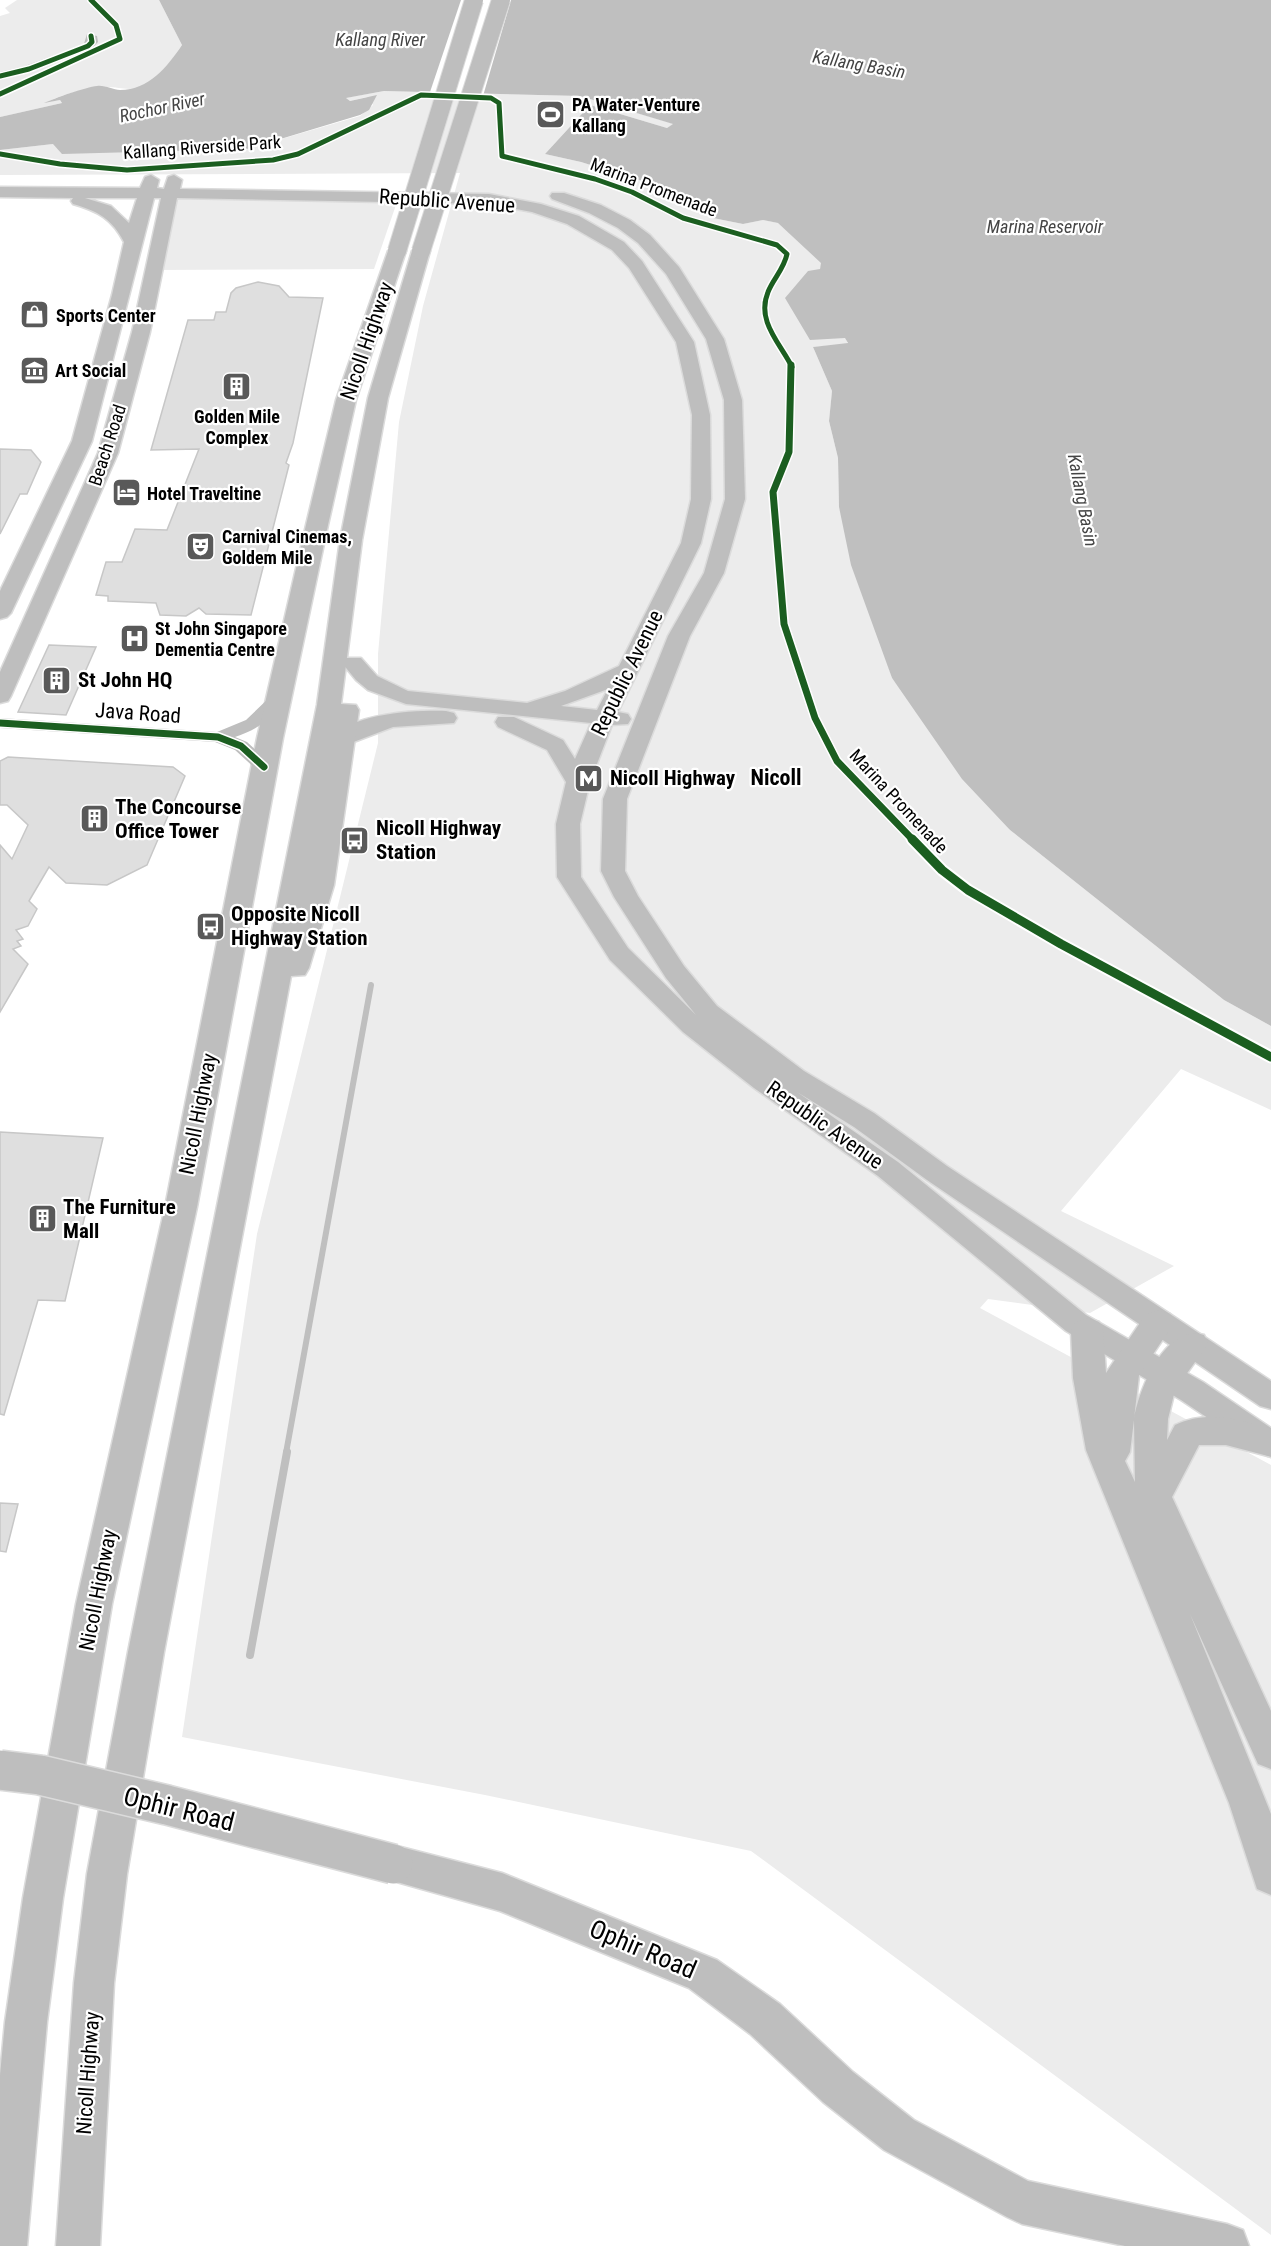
<svg xmlns="http://www.w3.org/2000/svg" width="1271" height="2246" font-family="'Roboto Condensed',sans-serif">
<style>
.green{fill:#ececec}
.water{fill:#bfbfbf}
.pier{fill:#fff}
.lines{fill:none;stroke-linecap:round;stroke-linejoin:round}
.stream-far1{stroke:#bfbfbf;stroke-width:6}
.stream{stroke:#bfbfbf;stroke-width:8}
.building{fill:#dfdfdf;stroke:#c7c7c7;stroke-width:1.5}
.major-casing{stroke:#dbdbdb;stroke-width:3}
.highway-casing{stroke:#dbdbdb;stroke-width:3}
.minor{fill:#bebebe;fill-rule:evenodd}
.major{fill:#bebebe;fill-rule:evenodd}
.highway{fill:#bebebe;fill-rule:evenodd}
.highway-bridge-far1-casing{stroke:#dbdbdb;stroke-width:20;stroke-linecap:butt}
.highway-bridge-casing{stroke:#dbdbdb;stroke-width:42;stroke-linecap:butt}
.highway-bridge-far1{stroke:#bebebe;stroke-width:18}
.highway-bridge{stroke:#bebebe;stroke-width:39}
.cycleway-far2-casing{stroke:#fff;stroke-width:8}
.cycleway-far1-casing{stroke:#fff;stroke-width:10}
.cycleway-casing{stroke:#fff;stroke-width:13}
.cycleway-far2{stroke:#1b5e20;stroke-width:5}
.cycleway-far1{stroke:#1b5e20;stroke-width:7}
.cycleway{stroke:#1b5e20;stroke-width:9}
.labels{text-anchor:middle;dominant-baseline:central;stroke-width:4.5;stroke-linejoin:round;paint-order:stroke}
.far-water-label{font-size:18px;font-style:italic;fill:#444;stroke:#fff}
.far-poi-label{font-size:18px;font-weight:bold;fill:#000;stroke:#fff;text-anchor:start}
.far-street-label{font-size:18px;fill:#000;stroke:#fff}
.street-label{font-size:21px;fill:#000;stroke:#fff}
.poi-label{font-size:21px;font-weight:bold;fill:#000;stroke:#fff;text-anchor:start}
.neighbourhood-label{font-size:22px;font-weight:bold;fill:#000;stroke:#fff}
.near-street-label{font-size:26px;fill:#000;stroke:#fff}
</style>
<rect width="100%" height="100%" fill="#fff"/>
<g class="green">
<path d="M17,0h142l23,45c-9,13 -18,26 -31,36 -18,13 -27,6 -45,6 -17,0 -43,7 -59,15l13,-2 2,3 -62,14v-101l10,-3 -5,-5z"/>
<polygon points="384,91 580,96 674,124 667,128 590,105 545,154 581,162 642,181 689,202 713,218 743,224 763,220 779,223 822,263 820,269 848,344 813,347 832,391 829,421 838,458 839,507 892,678 1010,830 1224,1000 1271,1026 1271,1110 1181,1069 1061,1211 1174,1266 1090,1313 988,1299 980,1308 1271,1465 1271,2235 751,1851 485,1795 182,1737 257,1234 378,743 378,654 399,422 423,306 460,173 0,175 0,150 53,144 247,149 360,116 373,105 367,97 350,101 345,98"/>
<polygon points="169,194 398,199 374,269 154,270"/>
</g>
<path class="water" d="M159,0h1112v1026l-47,-26 -214,-170 -48,-51 -70,-101 -41,-113 -12,-58 -1,-49 -9,-37 3,-30 -19,-44 35,-4 -3,-5 -35,2 -25,-42 23,-27 12,-2 1,-6 -43,-40 -15,-3 -20,4 -30,-6 -24,-16 -47,-21 -61,-19 -36,-8 45,-49 77,23 6,-4 -93,-28 -196,-5 -38,7 4,3 27,-6 -8,15 -9,5 -113,34 -185,5 -9,-10 -53,6v-33l62,-14 -2,-3 -16,3c11,-5 42,-16 53,-17 8,-1 16,4 23,4 29,0 47,-23 62,-45z"/>
<polygon class="pier" points="461,0 511,0 483,96 429,95"/>
<g class="lines">
<polyline class="stream-far1" points="286,1453 371,985"/>
<polyline class="stream" points="250,1655 287,1452"/>
</g>
<g class="building">
<polygon points="258,282 279,286 289,297 323,298 293,443 286,463 289,465 251,615 206,614 199,608 186,616 160,615 156,603 108,601 108,596 96,595 106,562 122,562 135,529 167,530 199,449 151,450 188,320 214,320 216,312 226,312 231,293 236,288"/>
<polygon points="0,449 31,450 41,462 27,494 20,494 0,534"/>
<polygon points="49,645 96,647 66,715 18,712"/>
<polygon points="8,757 173,767 185,776 147,865 107,885 66,883 49,867 29,901 37,909 28,926 16,930 23,939 17,941 21,946 13,949 28,964 0,1012 0,845 12,859 28,825 7,805 0,805 0,761"/>
<polygon points="0,1132 103,1138 65,1301 38,1300 4,1415 0,1414"/>
<polygon points="0,1503 18,1504 6,1552 0,1551"/>
</g>
<g class="lines">
<defs>
<g id="major">
<path d="M151,175l8,5 -2,8 7,1 4,-12 6,-2 8,5 -2,9 309,5 52,10 38,12 45,26 18,19 52,81 16,73 1,84 -10,44 -83,169 10,2 3,5 -3,5 -16,1 -22,57 -10,42 1,53 47,71 68,67 -30,-37 -52,-81 -13,-26 2,-72 65,-163 36,-63 21,-74 -1,-99 -18,-61 -40,-65 -28,-31 -20,-15 -29,-15 -37,-14 -2,-3 2,-3h12l37,12 29,15 20,15 29,32 45,72 18,61 3,99 -21,74 -34,63 -63,163 -2,72 13,25 46,70 33,40 87,65 70,42 73,53 324,215v28l-11,-3 -333,-226 -73,-53 -57,-35 101,70 188,153 117,67 68,46v29l-11,-4 -79,-53 -115,-69 -188,-155 -124,-88 -71,-56 -73,-72 -53,-83 -1,-53 10,-42 -19,-32 -49,-23 -3,-5 3,-5h16l49,23 12,19 16,-36 -185,-19 -38,-14 -12,-10 -14,-17 3,-5h16l16,18 31,15 119,12 38,-12 54,-25 62,-123 10,-44 1,-84 -16,-73 -47,-74 -17,-18 -45,-26 -35,-12 -43,-8 -312,-6 -27,134 -32,121 -107,243 -3,5 -8,2v-31l98,-219 34,-121 29,-134h-7l-62,243 -81,172 -4,4 -7,2v-28l72,-150 40,-146 12,-53c-12,-23 -26,-31 -51,-38l-2,-3 2,-3 -73,-1v-10l140,1 5,-11zM85,198h52l-8,25 -18,-17zM608,689l-11,21 -36,-4z"/>
<path d="M446,711l8,2 3,5 -3,5 -61,4 -50,19 -8,-2 -3,-5c18,-26 85,-29 114,-28z"/>
</g>
<g id="highway">
<polygon points="397,245 406,251 356,400 328,525 283,738 197,1207 112,1604 63,1898 47,2022 27,2246 0,2246 0,2075 5,2022 23,1898 76,1604 165,1207 257,738 306,525 336,400 388,251"/>
<polygon points="421,245 430,251 388,398 362,540 341,704 356,705 359,710 334,885 309,968 305,975 291,976 164,1652 127,1874 114,1983 100,2246 56,2246 74,1983 87,1874 128,1652 317,705 340,540 368,398 412,251"/>
<path d="M1158,1310l12,4 4,9 -35,52 -5,44c5,-30 32,-96 70,-84l4,9 -33,46 -7,29 -1,21 8,-15c32,-15 63,-6 96,4v26l-3,1 -42,-11h-27l-27,52 99,214v58l-13,-5 -68,-150 81,200v81l-14,-6 -28,-86 -143,-353 -13,-72 -2,-47 4,-9 12,-4 12,4 4,9 3,42 40,-59zM1134,1420l1,62 -10,-21 5,-9z"/>
<polygon points="393,1845 502,1873 717,1960 780,2004 853,2072 914,2120 1028,2181 1227,2224 1243,2230 1249,2246 1125,2246 1022,2224 1007,2217 884,2150 823,2102 750,2034 689,1988 500,1911 379,1877 373,1864 379,1851"/>
</g>
</defs>
<use href="#major" class="major-casing"/>
<use href="#highway" class="highway-casing"/>
<g class="minor">
<polygon points="87,34 97,36 98,42 92,48 33,71 0,80 0,72 25,66 84,44"/>
<path d="M278,694l9,5c-14,19 -30,31 -52,38l12,5 23,21 3,4 -9,5 -6,-1 -23,-21 -20,-8 -215,-14v-10l217,14 29,-12 26,-25z"/>
</g>
<use href="#major" class="major"/>
<use href="#highway" class="highway"/>
<defs>
<g id="highway-bridge-far1">
<polyline points="397,251 474,0"/>
<polyline points="421,251 501,0"/>
</g>
<polyline id="highway-bridge" points="0,1770 40,1775 167,1805 393,1864"/>
</defs>
<use href="#highway-bridge-far1" class="highway-bridge-far1-casing"/>
<use href="#highway-bridge" class="highway-bridge-casing"/>
<use href="#highway-bridge-far1" class="highway-bridge-far1"/>
<use href="#highway-bridge" class="highway-bridge"/>
<defs>
<g id="cycleway-far2">
<polyline points="0,76 29,69 88,46 92,42 91,36"/>
<polyline points="0,94 120,39 116,25 91,0"/>
<path d="M0,154l60,10 67,6 146,-10 25,-6 123,-59 70,3 8,5 3,53 93,23 37,13 51,26 94,27 10,9c-3,15 -14,25 -19,38 -12,29 12,51 24,75"/>
</g>
<g id="cycleway-far1">
<polyline points="791,365 789,452 773,492 784,624 815,718 837,761 913,840"/>
<polyline points="0,723 218,737 241,746 264,767"/>
</g>
<polyline id="cycleway" points="912,839 942,870 968,890 1061,944 1271,1057"/>
</defs>
<use href="#cycleway-far2" class="cycleway-far2-casing"/>
<use href="#cycleway-far1" class="cycleway-far1-casing"/>
<use href="#cycleway" class="cycleway-casing"/>
<use href="#cycleway-far2" class="cycleway-far2"/>
<use href="#cycleway-far1" class="cycleway-far1"/>
<use href="#cycleway" class="cycleway"/>
</g>
<defs>
<symbol id="stadium-square" viewBox="-11 -11 22 22"><rect x="-9" y="-9" width="18" height="18" rx="4" fill="#595959" stroke="#fff"/><path d="M0-5a6.5 5 0 1 0 0 10a6.5 5 0 1 0 0-10ZM-3.5-1.8h7v3.6h-7Z" fill="#fff"/></symbol>
<symbol id="shop-square" viewBox="-11 -11 22 22"><rect x="-9" y="-9" width="18" height="18" rx="4" fill="#595959" stroke="#fff"/><path d="M-5-2.5h2.3a2.7 3.5 0 0 1 5.4 0H5L5.5 6h-11ZM-1.5-2.5h3a1.5 2.3 0 0 0-3 0Z" fill="#fff"/></symbol>
<symbol id="museum-square" viewBox="-11 -11 22 22"><rect x="-9" y="-9" width="18" height="18" rx="4" fill="#595959" stroke="#fff"/><path d="M0-6L6-3V-2H-6V-3ZM-5-1h2V3h-2ZM-1-1h2V3h-2ZM3-1h2V3H3ZM-6 4H6V6H-6Z" fill="#fff"/></symbol>
<symbol id="building-square" viewBox="-11 -11 22 22"><rect x="-9" y="-9" width="18" height="18" rx="4" fill="#595959" stroke="#fff"/><path d="M-4-6H4V6H1V3H-1V6H-4ZM-2.5-4.3h1.7v1.8h-1.7ZM.8-4.3h1.7v1.8H.8ZM-2.5-1h1.7V.8h-1.7ZM.8-1h1.7V.8H.8Z" fill="#fff"/></symbol>
<symbol id="hotel-square" viewBox="-11 -11 22 22"><rect x="-9" y="-9" width="18" height="18" rx="4" fill="#595959" stroke="#fff"/><path d="M-6-4.5h1.5V1H6V5H4.5V3h-9V5H-6ZM-4 0a1.8 1.8 0 1 1 3.6 0ZM.5 0V-2.5h3Q6-2.5 6 0Z" fill="#fff"/></symbol>
<symbol id="theatre-square" viewBox="-11 -11 22 22"><rect x="-9" y="-9" width="18" height="18" rx="4" fill="#595959" stroke="#fff"/><path d="M-5-5.5Q0-4 5-5.5V0Q5 5 0 6Q-5 5-5 0ZM-3.3-2.5H-1v1.5H-3.3ZM1-2.5H3.3v1.5H1ZM-2.8 1Q0 5.5 2.8 1Z" fill="#fff"/></symbol>
<symbol id="hospital-square" viewBox="-11 -11 22 22"><rect x="-9" y="-9" width="18" height="18" rx="4" fill="#595959" stroke="#fff"/><path d="M-5-5h3v3.5h4V-5h3V5h-3V1.5h-4V5h-3Z" fill="#fff"/></symbol>
<symbol id="metro-square" viewBox="-11 -11 22 22"><rect x="-9" y="-9" width="18" height="18" rx="4" fill="#595959" stroke="#fff"/><path d="M-5.5 5V-5H-3L0 0L3-5H5.5V5H3V-.5L0 4L-3-.5V5Z" fill="#fff"/></symbol>
<symbol id="bus-square" viewBox="-11 -11 22 22"><rect x="-9" y="-9" width="18" height="18" rx="4" fill="#595959" stroke="#fff"/><path d="M-5-6H5V4H4V6H2V4H-2V6H-4V4H-5ZM-3.5-4V0h7V-4ZM-3.5 1.2v1.5H-2V1.2ZM2 1.2v1.5H3.5V1.2Z" fill="#fff"/></symbol>
</defs>
<g fill-rule="evenodd">
<use href="#stadium-square" x="534" y="98" width="33" height="33"/>
<use href="#shop-square" x="18" y="298" width="33" height="33"/>
<use href="#museum-square" x="18" y="354" width="33" height="33"/>
<use href="#building-square" x="220" y="370" width="33" height="33"/>
<use href="#hotel-square" x="110" y="476" width="33" height="33"/>
<use href="#theatre-square" x="184" y="530" width="33" height="33"/>
<use href="#hospital-square" x="118" y="622" width="33" height="33"/>
<use href="#building-square" x="40" y="664" width="33" height="33"/>
<use href="#metro-square" x="572" y="762" width="33" height="33"/>
<use href="#building-square" x="78" y="802" width="33" height="33"/>
<use href="#bus-square" x="338" y="824" width="33" height="33"/>
<use href="#bus-square" x="194" y="910" width="33" height="33"/>
<use href="#building-square" x="26" y="1202" width="33" height="33"/>
</g>
<g class="labels">
<g class="far-water-label">
<text x="380" y="39">Kallang River</text>
<text transform="translate(859 64) rotate(10)">Kallang Basin</text>
<text transform="translate(162 107) rotate(-12)">Rochor River</text>
<text x="1045" y="226">Marina Reservoir</text>
<text transform="translate(1083 500) rotate(79)">Kallang Basin</text>
</g>
<g class="far-poi-label">
<text x="572" y="104">PA Water-Venture<tspan x="572" dy="21">Kallang</tspan></text>
<text x="56" y="315">Sports Center</text>
<text x="55" y="370">Art Social</text>
<text x="237" y="416" text-anchor="middle">Golden Mile<tspan x="237" dy="21">Complex</tspan></text>
<text x="147" y="493">Hotel Traveltine</text>
<text x="222" y="536">Carnival Cinemas,<tspan x="222" dy="21">Goldem Mile</tspan></text>
<text x="155" y="628">St John Singapore<tspan x="155" dy="21">Dementia Centre</tspan></text>
</g>
<g class="far-street-label">
<text transform="translate(202 147) rotate(-4)">Kallang Riverside Park</text>
<text transform="translate(654 187) rotate(21)">Marina Promenade</text>
<text transform="translate(107 445) rotate(-72)">Beach Road</text>
<text transform="translate(899 801) rotate(47)">Marina Promenade</text>
</g>
<g class="street-label">
<text transform="translate(447 201) rotate(4)">Republic Avenue</text>
<text transform="translate(367 341) rotate(-71)">Nicoll Highway</text>
<text transform="translate(627 673) rotate(-64)">Republic Avenue</text>
<text transform="translate(138 713) rotate(4)">Java Road</text>
<text transform="translate(198 1114) rotate(-79)">Nicoll Highway</text>
<text transform="translate(825 1125) rotate(35)">Republic Avenue</text>
<text transform="translate(98 1590) rotate(-79)">Nicoll Highway</text>
<text transform="translate(88 2073) rotate(-86)">Nicoll Highway</text>
</g>
<g class="poi-label">
<text x="78" y="680">St John HQ</text>
<text x="610" y="778">Nicoll Highway</text>
<text x="115" y="807">The Concourse<tspan x="115" dy="24">Office Tower</tspan></text>
<text x="376" y="828">Nicoll Highway<tspan x="376" dy="24">Station</tspan></text>
<text x="231" y="914">Opposite Nicoll<tspan x="231" dy="24">Highway Station</tspan></text>
<text x="63" y="1207">The Furniture<tspan x="63" dy="24">Mall</tspan></text>
</g>
<g class="neighbourhood-label">
<text x="776" y="777">Nicoll</text>
</g>
<g class="near-street-label">
<text transform="translate(179 1809) rotate(14)">Ophir Road</text>
<text transform="translate(643 1949) rotate(23)">Ophir Road</text>
</g>
</g>
</svg>
